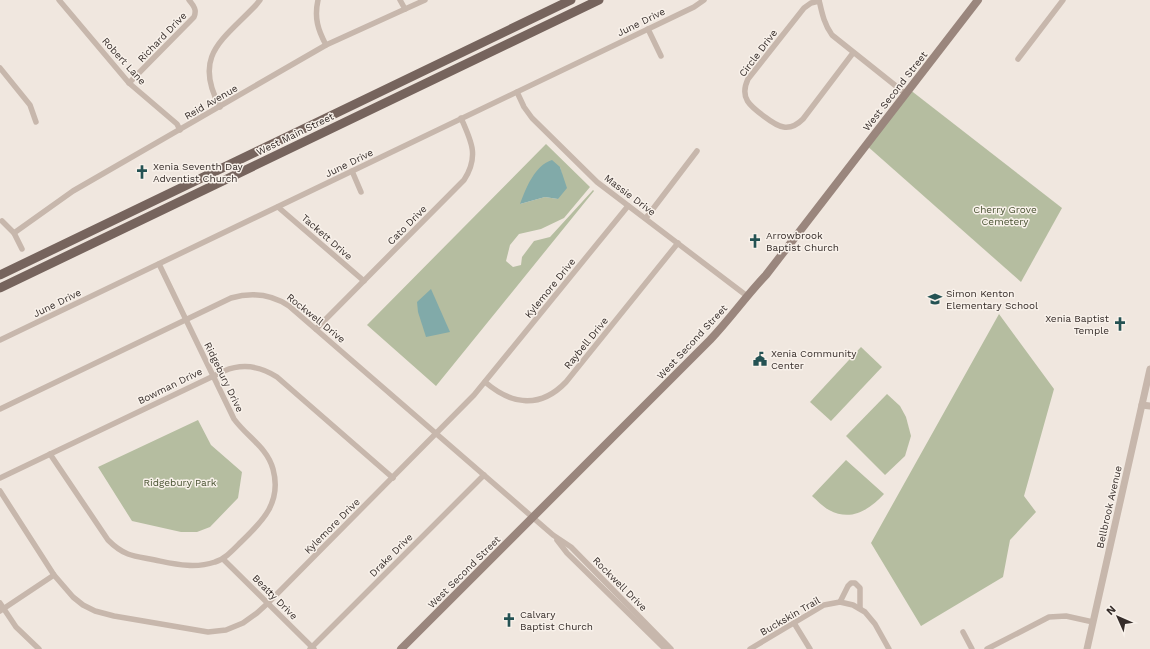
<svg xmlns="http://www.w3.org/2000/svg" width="1150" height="649" font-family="'Work Sans',sans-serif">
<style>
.green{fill:#b5bda0;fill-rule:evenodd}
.water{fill:#81aaa9}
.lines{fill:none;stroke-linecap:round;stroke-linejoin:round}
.minor{stroke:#c7b7ac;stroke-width:5.5}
.tertiary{stroke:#c7b7ac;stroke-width:7}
.secondary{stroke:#9a867d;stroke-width:8}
.primary{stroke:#76645d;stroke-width:9}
.labels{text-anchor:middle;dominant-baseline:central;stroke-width:3;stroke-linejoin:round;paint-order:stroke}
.street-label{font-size:10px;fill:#362d2a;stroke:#f8f1ea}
.poi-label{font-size:10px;fill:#362d2a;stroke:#f8f1ea;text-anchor:start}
.park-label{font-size:10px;fill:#475130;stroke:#f8f1ea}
</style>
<rect width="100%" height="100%" fill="#f0e7df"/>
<g class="green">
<polygon points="909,89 1062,208 1021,282 866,145"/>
<path d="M546,144l44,43 -26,31 -23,11 -22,5 -9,11 -4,16 7,6 8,-2 1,-8 12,-16 16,-4 43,-47 1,1 -158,195 -69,-61zM560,167l2,8 -4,24 -13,-2 -25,7z"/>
<polygon points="999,314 1054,389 1024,496 1036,512 1010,540 1003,577 921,626 871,543"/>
<polygon points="861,347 882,367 831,421 810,402"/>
<polygon points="887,394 900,406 906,417 911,436 905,456 885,475 846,436"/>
<polygon points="198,420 211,445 242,472 238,498 210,527 197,532 181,532 132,521 98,467"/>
<path d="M846,460l38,34c-15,16 -33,28 -55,16 -6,-3 -12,-10 -17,-14z"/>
</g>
<g class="water">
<path d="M552,160l8,7 7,21 -9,11 -13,-2 -25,7c6,-16 15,-39 32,-44z"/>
<polygon points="431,289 450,332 426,337 418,312 417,302"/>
</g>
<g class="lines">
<g class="minor">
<polyline points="59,0 129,83 177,124 180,130"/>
<path d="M318,0c-4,18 0,30 8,45"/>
<polyline points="400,0 405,9"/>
<path d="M819,0c3,13 5,24 13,35l74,59"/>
<path d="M819,1l-8,2 -7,5 -56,71c-9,19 2,27 17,38 13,10 24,16 38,2l50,-66"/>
<polyline points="648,29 661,56"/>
<polyline points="1018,59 1063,0"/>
<polyline points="0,68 30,105 36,122"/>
<path d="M129,83l65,-66c3,-7 0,-11 -5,-17"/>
<polyline points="517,92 524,107 532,118 597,182 747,296"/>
<path d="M220,107c-28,-52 3,-67 36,-102l4,-5"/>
<polyline points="352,171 361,192"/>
<polyline points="278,207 364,281"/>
<polyline points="646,218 697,151"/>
<polyline points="2,221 14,233 22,249"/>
<polyline points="14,233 73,191 326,45 425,0"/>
<path d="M316,329l148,-149c15,-23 8,-38 -3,-62"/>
<polyline points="0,340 694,7 704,0"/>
<path d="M485,382c27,23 55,27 81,0l112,-139"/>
<path d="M0,409l231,-111c21,-6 40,-4 58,8l264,229 18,12 100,102"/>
<path d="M50,454l58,86c6,6 12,11 20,14 8,3 18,4 27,6 20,4 39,9 60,2 10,-3 18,-12 26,-20 22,-21 41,-40 32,-73 -6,-22 -26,-32 -39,-50l-75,-155"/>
<path d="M0,478l224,-107c19,-8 36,-5 53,6l116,101"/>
<polyline points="0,491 54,575 73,597 83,605 95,611 114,616 208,632 226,630 243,623 257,613 268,603 474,395 628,206"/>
<polyline points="557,540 567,553 665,649"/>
<polyline points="223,559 314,649"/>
<polyline points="840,602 848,586 851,583 855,583 860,588 860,608"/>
<polyline points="0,603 16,627 39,649"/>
<polyline points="0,611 54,575"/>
<polyline points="794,623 810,649"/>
<polyline points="963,632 972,649"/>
<polyline points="310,649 484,475"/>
<polyline points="750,649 824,605 840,602 853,605 865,612 875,624 889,649"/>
<polyline points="987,649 1049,617 1066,616 1093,622"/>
</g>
<g class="tertiary">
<polyline points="1142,405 1150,406"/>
<polyline points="1087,649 1150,369"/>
</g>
<path class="secondary" d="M401,649l309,-309c20,-21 36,-44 56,-65l212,-275"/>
<g class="primary">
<polyline points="0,275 571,0"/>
<polyline points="0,288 599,0"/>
</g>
</g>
<defs>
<symbol id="church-bare" viewBox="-9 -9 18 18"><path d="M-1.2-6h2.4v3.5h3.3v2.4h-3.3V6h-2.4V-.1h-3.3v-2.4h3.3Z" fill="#245253" stroke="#f8f1ea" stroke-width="2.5" paint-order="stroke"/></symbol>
<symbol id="school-bare" viewBox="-9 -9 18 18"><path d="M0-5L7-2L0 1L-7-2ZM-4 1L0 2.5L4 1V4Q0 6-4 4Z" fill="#245253" stroke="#f8f1ea" stroke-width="2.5" paint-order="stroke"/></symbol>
<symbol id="civic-bare" viewBox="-9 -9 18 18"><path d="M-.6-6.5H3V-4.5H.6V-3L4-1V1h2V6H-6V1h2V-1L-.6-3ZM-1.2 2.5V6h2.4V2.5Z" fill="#245253" stroke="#f8f1ea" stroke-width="2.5" paint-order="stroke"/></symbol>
</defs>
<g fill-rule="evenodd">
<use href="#church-bare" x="132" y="162" width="20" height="20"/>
<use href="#church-bare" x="745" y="231" width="20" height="20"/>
<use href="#school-bare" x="925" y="289" width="20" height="20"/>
<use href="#church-bare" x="1110" y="314" width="20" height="20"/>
<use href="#civic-bare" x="750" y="349" width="20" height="20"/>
<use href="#church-bare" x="499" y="610" width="20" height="20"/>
</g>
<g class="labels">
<g class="street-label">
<text transform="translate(641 22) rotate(-26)">June Drive</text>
<text transform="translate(162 37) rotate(-46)">Richard Drive</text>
<text transform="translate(758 53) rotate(-53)">Circle Drive</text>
<text transform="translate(124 61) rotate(48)">Robert Lane</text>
<text transform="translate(895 91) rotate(-52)">West Second Street</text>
<text transform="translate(211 102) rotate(-30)">Reid Avenue</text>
<text transform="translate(295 134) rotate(-26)">West Main Street</text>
<text transform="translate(349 163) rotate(-26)">June Drive</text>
<text transform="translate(630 195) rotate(37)">Massie Drive</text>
<text transform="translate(407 225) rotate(-45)">Cato Drive</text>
<text transform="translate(327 237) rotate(41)">Tackett Drive</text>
<text transform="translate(550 288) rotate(-51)">Kylemore Drive</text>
<text transform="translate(57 303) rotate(-26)">June Drive</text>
<text transform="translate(316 318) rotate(39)">Rockwell Drive</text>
<text transform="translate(692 342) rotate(-47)">West Second Street</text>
<text transform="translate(586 343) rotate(-51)">Raybell Drive</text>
<text transform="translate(224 377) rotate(64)">Ridgebury Drive</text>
<text transform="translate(170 386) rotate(-26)">Bowman Drive</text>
<text transform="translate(1109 507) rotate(-77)">Bellbrook Avenue</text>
<text transform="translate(332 526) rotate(-45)">Kylemore Drive</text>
<text transform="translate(391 555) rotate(-45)">Drake Drive</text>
<text transform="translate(464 572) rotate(-45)">West Second Street</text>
<text transform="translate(620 584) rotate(45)">Rockwell Drive</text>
<text transform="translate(275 597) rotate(45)">Beatty Drive</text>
<text transform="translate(790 616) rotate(-30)">Buckskin Trail</text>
</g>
<g class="poi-label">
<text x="153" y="166">Xenia Seventh Day<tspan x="153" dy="12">Adventist Church</tspan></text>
<text x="766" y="235">Arrowbrook<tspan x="766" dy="12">Baptist Church</tspan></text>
<text x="946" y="293">Simon Kenton<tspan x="946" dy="12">Elementary School</tspan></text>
<text x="1109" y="318" text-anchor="end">Xenia Baptist<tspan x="1109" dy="12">Temple</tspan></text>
<text x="771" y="353">Xenia Community<tspan x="771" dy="12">Center</tspan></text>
<text x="520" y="614">Calvary<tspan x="520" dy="12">Baptist Church</tspan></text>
</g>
<g class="park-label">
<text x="1005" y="209">Cherry Grove<tspan x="1005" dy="12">Cemetery</tspan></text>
<text x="180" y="482">Ridgebury Park</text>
</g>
</g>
<g transform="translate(1118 617) rotate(315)" stroke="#f8f1ea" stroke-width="3" paint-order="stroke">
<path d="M0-3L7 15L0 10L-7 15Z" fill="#362d2a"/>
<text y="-6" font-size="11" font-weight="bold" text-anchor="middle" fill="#362d2a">N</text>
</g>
</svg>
